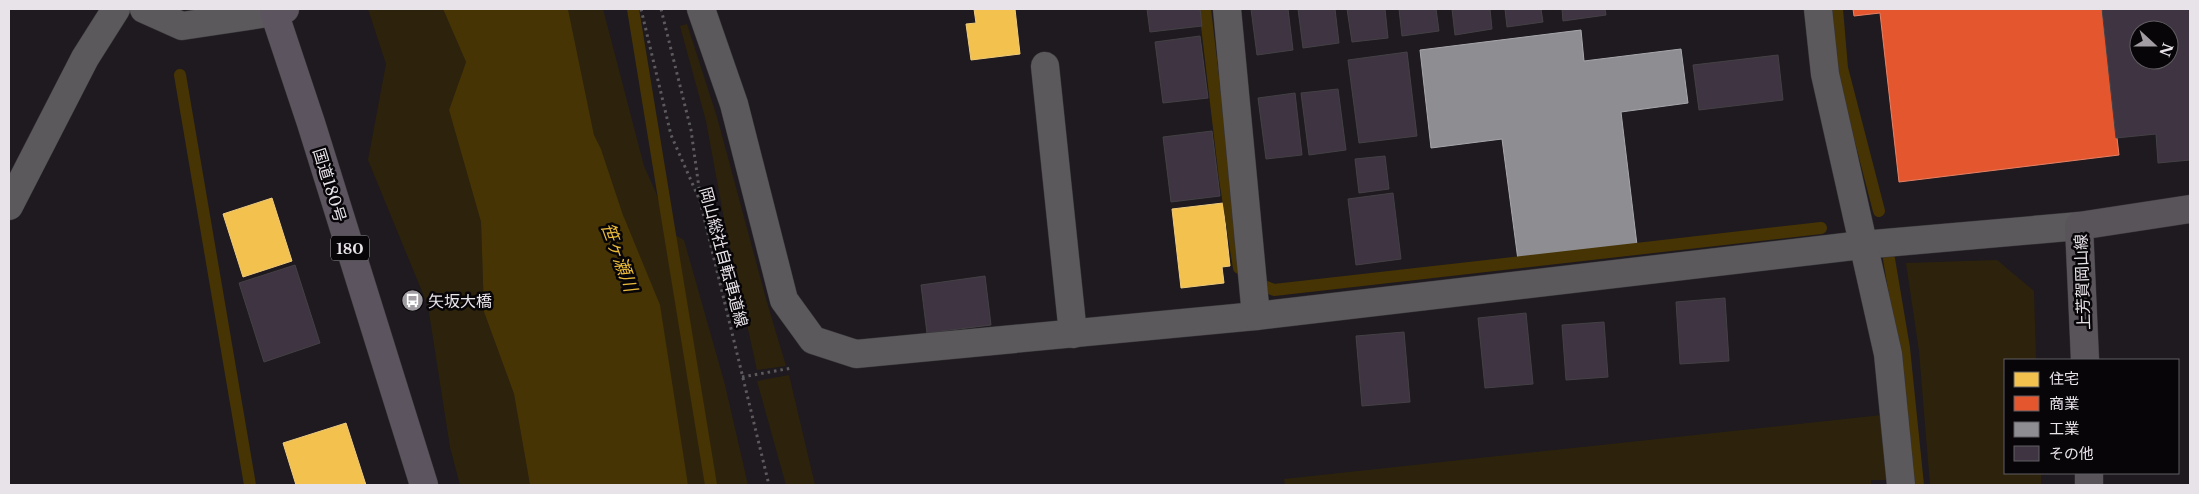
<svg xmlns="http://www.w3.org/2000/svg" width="2199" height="494" font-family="'Libre Baskerville','Noto Sans JP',serif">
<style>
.green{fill:#2d230c}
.water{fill:#463404}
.homes{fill:#f2c14e;stroke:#efcb7c}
.shops{fill:#e4572e;stroke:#e58166}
.industry{fill:#8d8d92;stroke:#a8a7ac}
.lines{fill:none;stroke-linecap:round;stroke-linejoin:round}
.stream{stroke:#463404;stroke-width:12}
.building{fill:#3f3442;stroke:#444145;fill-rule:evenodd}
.street-casing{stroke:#383539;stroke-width:29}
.secondary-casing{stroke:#383539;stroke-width:29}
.highway-casing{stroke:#383539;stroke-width:29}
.path{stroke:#5c5a5d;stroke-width:3;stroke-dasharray:2.5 4;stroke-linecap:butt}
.street{stroke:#5b595c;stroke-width:28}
.secondary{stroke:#59545a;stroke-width:28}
.highway{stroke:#5c545f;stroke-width:28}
.labels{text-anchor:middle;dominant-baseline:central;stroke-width:5;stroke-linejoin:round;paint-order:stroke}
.shield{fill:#070508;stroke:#a4a0a6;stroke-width:1}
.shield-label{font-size:15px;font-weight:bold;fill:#e8e3e9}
.street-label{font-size:16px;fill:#e8e3e9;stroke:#070508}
.poi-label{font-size:16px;fill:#e8e3e9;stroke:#070508;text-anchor:start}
.water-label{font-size:18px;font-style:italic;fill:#e9b93a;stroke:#070508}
</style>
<rect width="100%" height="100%" fill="#1e1a1f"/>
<g class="green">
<polygon points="368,9 443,9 466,62 449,110 481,222 484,312 514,394 530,485 460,485 450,447 428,306 368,160 386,64"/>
<polygon points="568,9 603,9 644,166 656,193 668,231 684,240 725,385 748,485 688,485 623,215 601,149 594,135"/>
<polygon points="687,24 717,117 766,299 786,366 757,370 725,224 706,121 680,26"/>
<polygon points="1997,260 2034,291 2036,360 2005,360 2005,473 2041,473 2041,485 1930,485 1919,351 1906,263"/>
<polygon points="789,375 815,485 786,485 757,381"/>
<polygon points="1882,415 1888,480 1871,480 1871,485 1285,485 1284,479"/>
</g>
<polygon class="water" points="443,9 568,9 594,135 601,149 623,215 660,305 688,485 530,485 514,394 484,312 481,222 449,110 466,62"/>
<g class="homes">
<polygon points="974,9 1015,9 1020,54 971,60 966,24 976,23"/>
<polygon points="272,198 292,261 243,277 223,214"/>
<polygon points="1223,203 1230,266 1222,267 1224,283 1181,288 1172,209"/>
<polygon points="346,423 366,485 296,485 283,443"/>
</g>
<polygon class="shops" points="1853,9 2102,9 2119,155 1899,182 1880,13 1854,16"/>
<polygon class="industry" points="1581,30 1584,61 1681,49 1688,103 1621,112 1637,245 1518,260 1502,139 1431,148 1420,50"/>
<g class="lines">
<g class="stream">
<polyline points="633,9 711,485"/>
<polyline points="1205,9 1225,179 1239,268"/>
<polyline points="1837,9 1842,68 1879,211"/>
<polyline points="180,75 250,485"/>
<polyline points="1889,259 1904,348 1918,485"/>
<polyline points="1251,281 1274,290 1821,228"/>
</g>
</g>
<g class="building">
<polygon points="1147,9 1200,9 1202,26 1150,32"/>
<polygon points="1251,9 1288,9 1293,50 1257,55"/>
<polygon points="1298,9 1335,9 1339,43 1303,48"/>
<polygon points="1347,9 1385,9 1388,38 1352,42"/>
<polygon points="1399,9 1436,9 1439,31 1402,36"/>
<polygon points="1452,9 1490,9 1492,29 1455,35"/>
<polygon points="1505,9 1541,9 1543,22 1507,27"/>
<polygon points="1562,9 1605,9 1606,15 1563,21"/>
<path d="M2102,9h88v151l-32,3 -2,-29 -40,4zM2139,30h30v30h-30z"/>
<polygon points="1200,36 1208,98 1163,103 1155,42"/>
<polygon points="1407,52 1417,136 1359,143 1348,60"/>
<polygon points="1778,55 1783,100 1699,110 1693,65"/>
<polygon points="1338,89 1346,150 1309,155 1301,93"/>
<polygon points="1295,93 1302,155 1266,159 1258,98"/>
<polygon points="1212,131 1220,196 1171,202 1163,137"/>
<polygon points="1385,156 1389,189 1359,193 1355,159"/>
<polygon points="1393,193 1401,259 1356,265 1348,199"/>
<polygon points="295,265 320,343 264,362 239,283"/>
<polygon points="985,276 991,325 927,333 921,285"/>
<polygon points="1725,298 1729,361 1680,364 1676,302"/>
<polygon points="1526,313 1533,384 1485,388 1478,318"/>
<polygon points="1604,322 1608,377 1566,380 1562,325"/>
<polygon points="1404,332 1410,402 1362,406 1356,336"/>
</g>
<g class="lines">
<defs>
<g id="street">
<polyline points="144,9 182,26 274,12"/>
<polyline points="701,9 734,104 784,300 813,340 856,354 1256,316 1862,245 2079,226"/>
<polyline points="1227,9 1256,316"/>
<polyline points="1818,9 1825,74 1888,354 1901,485"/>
<polyline points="1045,66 1073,334"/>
<polyline points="9,206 85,58 116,9"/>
</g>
<g id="secondary">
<polyline points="2085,360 2079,226 2190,209"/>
<polyline points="2089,473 2089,485"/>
</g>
<polyline id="highway" points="285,9 274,12 311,123 424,485"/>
</defs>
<use href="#street" class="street-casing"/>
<use href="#secondary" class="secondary-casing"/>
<use href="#highway" class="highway-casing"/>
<g class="path">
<polyline points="641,9 671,135 700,201 769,485"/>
<polyline points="661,9 691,130 700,195"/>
<polyline points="742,377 792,368"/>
</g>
<use href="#street" class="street"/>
<use href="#secondary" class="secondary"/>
<use href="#highway" class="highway"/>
</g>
<defs>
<symbol id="bus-disc" viewBox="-11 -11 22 22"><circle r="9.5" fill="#a19da2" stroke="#070508"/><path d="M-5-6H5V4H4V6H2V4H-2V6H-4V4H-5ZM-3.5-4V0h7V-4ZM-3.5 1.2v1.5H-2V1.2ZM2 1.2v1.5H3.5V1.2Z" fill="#fff"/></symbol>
</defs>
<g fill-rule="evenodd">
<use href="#bus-disc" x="400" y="288" width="25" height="25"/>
</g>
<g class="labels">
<rect class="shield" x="331" y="235.5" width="38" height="25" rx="4"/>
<g class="shield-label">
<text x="350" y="248">180</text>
</g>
<g class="street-label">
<text transform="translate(330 185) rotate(73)">国道180号</text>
<text transform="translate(724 257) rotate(75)">岡山総社自転車道線</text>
<text transform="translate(2082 282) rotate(-92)">上芳賀岡山線</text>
</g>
<g class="poi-label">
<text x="428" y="301">矢坂大橋</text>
</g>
<g class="water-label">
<text transform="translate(619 257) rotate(70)">笹ヶ瀬川</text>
</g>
</g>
<rect width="2199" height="494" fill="none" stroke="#e8e3e9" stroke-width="20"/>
<rect x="2004" y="359" width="175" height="115" fill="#070508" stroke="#615e62"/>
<rect x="2014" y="372" width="25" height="15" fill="#f2c14e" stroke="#615e62"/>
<text x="2049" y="384" font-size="15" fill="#e8e3e9">住宅</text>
<rect x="2014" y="396" width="25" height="15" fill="#e4572e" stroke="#615e62"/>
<text x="2049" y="409" font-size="15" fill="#e8e3e9">商業</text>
<rect x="2014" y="422" width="25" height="15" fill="#8d8d92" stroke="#615e62"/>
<text x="2049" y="434" font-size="15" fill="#e8e3e9">工業</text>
<rect x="2014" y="446" width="25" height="15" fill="#3f3442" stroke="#615e62"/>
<text x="2049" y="459" font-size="15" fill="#e8e3e9">その他</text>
<g transform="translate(2154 45) rotate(111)"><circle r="24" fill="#070508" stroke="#615e62"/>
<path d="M0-4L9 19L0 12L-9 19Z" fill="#a19da2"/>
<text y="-8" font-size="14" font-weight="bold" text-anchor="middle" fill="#e8e3e9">N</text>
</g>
</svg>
